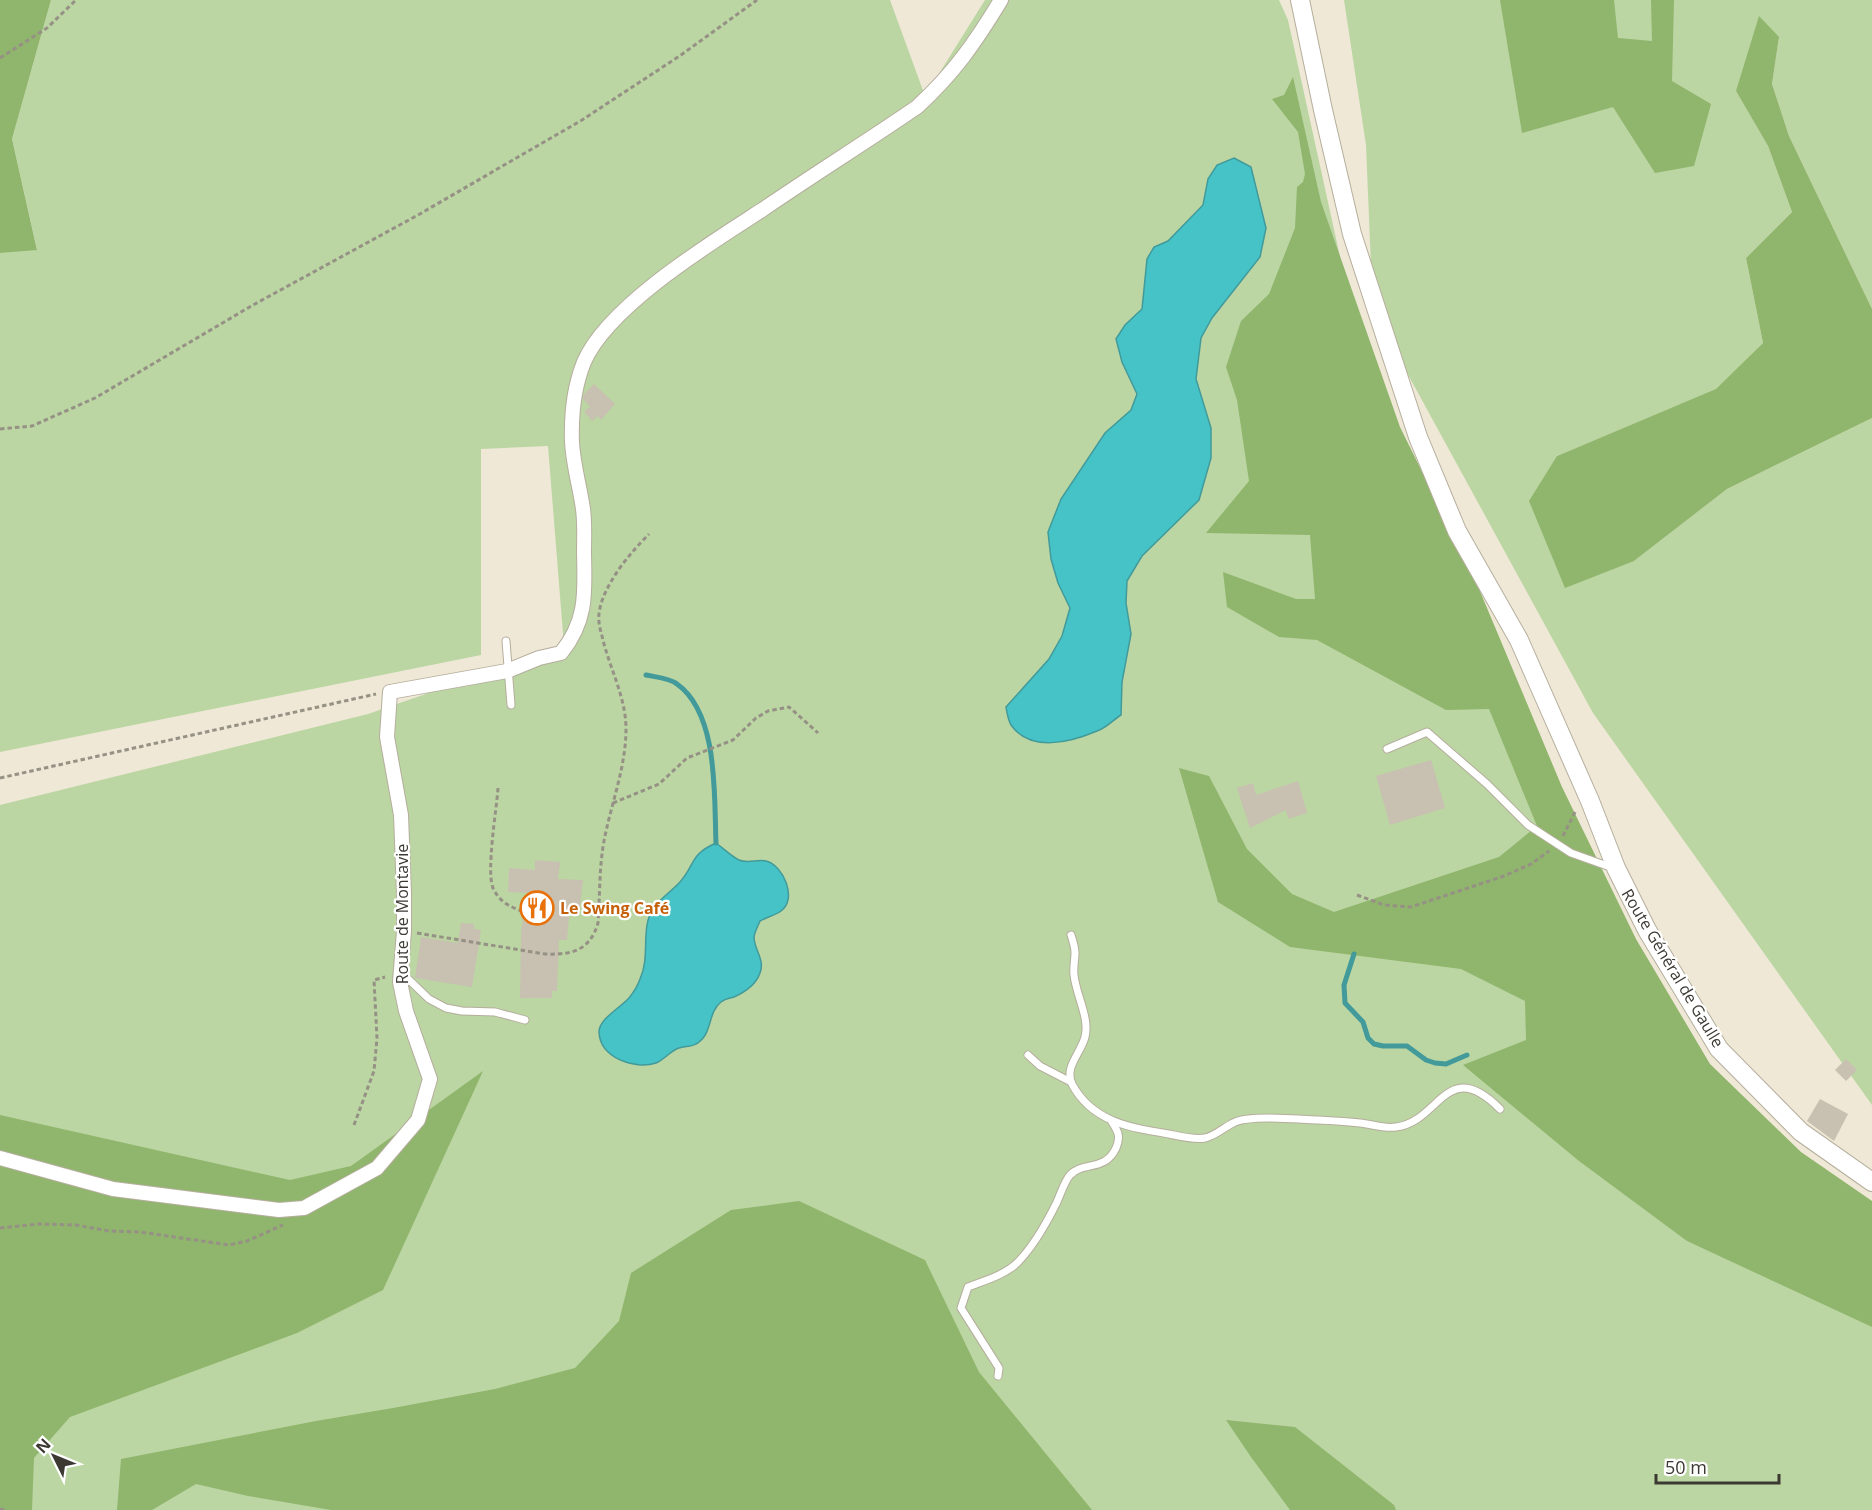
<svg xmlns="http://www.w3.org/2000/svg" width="1872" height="1510" font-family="'Open Sans',sans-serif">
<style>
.green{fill:#bbd6a3}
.forest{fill:#90b56c}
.water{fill:#45c3c7;stroke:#429a9a;stroke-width:1.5}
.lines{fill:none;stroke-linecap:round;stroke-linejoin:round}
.stream{stroke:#429a9a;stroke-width:5}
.building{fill:#c8c0b0}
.lane-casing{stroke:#b5ae9d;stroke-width:9}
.street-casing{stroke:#b5ae9d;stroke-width:16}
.secondary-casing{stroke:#b5ae9d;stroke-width:20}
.path{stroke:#969185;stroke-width:3;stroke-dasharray:4.5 3;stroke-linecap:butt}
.lane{stroke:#fff;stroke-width:7}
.street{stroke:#fff;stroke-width:14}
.secondary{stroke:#fff;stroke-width:18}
.labels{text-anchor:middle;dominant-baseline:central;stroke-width:4.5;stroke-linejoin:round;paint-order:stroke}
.food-label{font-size:16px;font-weight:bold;fill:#c56008;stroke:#fff;text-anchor:start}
.street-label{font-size:16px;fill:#3b3932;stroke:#fff}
</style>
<rect width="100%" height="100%" fill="#efe8d6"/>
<g class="green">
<polygon points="51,0 890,0 925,96 985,0 1279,0 1288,20 1395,507 1691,1062 1872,1263 1872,1510 0,1510 0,805 368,714 564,646 548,446 481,449 481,655 0,752 0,253 37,249 12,139"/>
<polygon points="1344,0 1872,0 1872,309 1789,136 1772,84 1779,37 1736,91 1768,146 1792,212 1746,258 1763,343 1717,389 1557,456 1634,561 1727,489 1872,418 1872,1105 1593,713 1406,371 1371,266 1366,145"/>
</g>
<g class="forest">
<polygon points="0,0 51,0 12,139 37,250 0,253"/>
<polygon points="1500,0 1614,0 1618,38 1652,41 1651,0 1674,0 1672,81 1711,104 1694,166 1655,173 1613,107 1522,133"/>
<polygon points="1759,16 1779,37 1772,84 1789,136 1872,309 1872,418 1727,489 1634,561 1565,588 1529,501 1557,456 1716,389 1763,343 1746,258 1792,212 1768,146 1736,91"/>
<polygon points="1293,77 1321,202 1400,427 1474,577 1562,787 1636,939 1710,1064 1801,1152 1872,1201 1872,1327 1687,1241 1579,1161 1463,1065 1526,1040 1525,1001 1461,969 1290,947 1218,902 1179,768 1209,776 1247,849 1292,894 1334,912 1499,857 1537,826 1489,709 1446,710 1317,640 1279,637 1227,607 1223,572 1296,599 1315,599 1310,535 1206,533 1249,481 1237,400 1226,367 1241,321 1269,294 1295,228 1297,187 1303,182 1305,174 1298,132 1272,99 1284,95"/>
<polygon points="483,1071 383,1290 297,1333 70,1417 34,1458 32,1510 0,1510 0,1115 290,1180 351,1166"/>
<polygon points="799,1201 925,1260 979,1372 1092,1510 331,1510 248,1496 196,1484 152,1510 117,1510 121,1459 316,1421 393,1408 495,1389 575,1368 619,1321 631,1273 731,1210"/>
<polygon points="1226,1420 1295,1427 1394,1505 1396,1510 1290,1510 1251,1457"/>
</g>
<g class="water">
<path d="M1234,158l17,9 15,61 -6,29 -48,61 -11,20 -5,41 15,49v30l-12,42 -57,56 -15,25 -1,22 5,31 -9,48 -1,33c-8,5 -15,13 -24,16 -26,11 -66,22 -86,-6 -3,-5 -4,-12 -5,-18l43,-48 13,-23 8,-28 -12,-25 -7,-24 -3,-27 13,-33 44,-66 26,-23 6,-16 -15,-32 -6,-23 9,-14 17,-16 5,-50 7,-12 14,-6 35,-36 5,-26 9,-14z"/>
<path d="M716,843c7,5 15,13 23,17 9,4 18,-1 27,1 17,4 32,38 15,50 -5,4 -14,6 -21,10 -2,5 -6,12 -6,17 1,13 11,22 6,35 -4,12 -15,19 -26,24 -4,1 -10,2 -13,5 -14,11 -8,33 -25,42 -4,3 -12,2 -17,4 -9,3 -15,12 -23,15 -21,7 -56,-5 -57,-31 0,-13 21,-24 30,-34 4,-5 9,-13 11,-19 8,-17 4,-36 7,-54 3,-21 20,-29 33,-43 16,-18 9,-27 36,-39z"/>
</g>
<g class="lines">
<g class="stream">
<path d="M646,675c9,2 24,3 31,9 42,30 37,113 39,159"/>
<polyline points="1354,954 1344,985 1345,1003 1363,1022 1368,1038 1374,1044 1383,1046 1407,1046 1426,1060 1435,1063 1446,1064 1467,1055"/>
</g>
</g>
<g class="building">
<polygon points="594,384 615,404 601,420 598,416 592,421 584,411 590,407 583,399 584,394"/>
<polygon points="1431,760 1445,808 1390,825 1376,776"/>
<polygon points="1298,781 1307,813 1288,819 1286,810 1250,828 1237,788 1253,783 1256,795"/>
<polygon points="535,860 560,862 558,879 583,880 580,907 570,906 567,940 559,940 557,991 552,991 552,998 520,998 521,933 523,918 530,918 533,893 508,892 509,868 535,870"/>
<polygon points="461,923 474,924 474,929 481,930 472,987 415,978 421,937 458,943"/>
<polygon points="1846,1059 1857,1070 1846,1081 1835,1070"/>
<polygon points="1820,1099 1848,1114 1834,1141 1807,1121"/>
</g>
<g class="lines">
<defs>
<g id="lane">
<polyline points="506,641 511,705"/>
<polyline points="1387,749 1427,732 1487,784 1528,825 1571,853 1613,868"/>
<path d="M1071,935c2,6 4,12 4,18 0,7 -2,15 -1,22 2,20 16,43 11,62 -4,16 -21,30 -13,47 20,38 59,44 97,50 10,2 25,6 36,4 10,-2 18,-10 28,-15 9,-5 25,-5 36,-5 30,1 61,2 91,5 11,1 24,6 36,4 44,-5 50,-72 104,-18"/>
<polyline points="403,974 429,999 446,1008 462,1011 495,1012 525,1020"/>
<polyline points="1028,1055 1040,1066 1071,1082"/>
<path d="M998,1376l1,-8 -38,-60 7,-21c15,-6 37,-12 49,-24 16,-16 29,-39 39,-59 4,-8 8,-22 14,-29 13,-14 35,-3 46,-27 5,-11 2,-17 -4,-26"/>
</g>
<path id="street" d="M0,1158l113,31 166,21 25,-2 73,-40 41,-48 12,-41 -24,-68 -6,-29 4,-51v-37l-3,-79 -14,-78 3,-45 117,-21 32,-13 22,-5c26,-32 24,-60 23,-99 0,-15 1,-30 -1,-45 -3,-22 -10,-45 -11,-67 -1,-28 2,-55 12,-80 24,-56 127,-119 178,-152 51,-35 104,-68 155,-103 37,-34 58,-64 84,-107"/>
<polyline id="secondary" points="1300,0 1323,110 1352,234 1418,437 1457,531 1519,640 1590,801 1616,868 1647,930 1719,1049 1801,1132 1872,1182"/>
</defs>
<use href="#lane" class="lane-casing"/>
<use href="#street" class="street-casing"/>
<use href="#secondary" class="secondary-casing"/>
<g class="path">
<polyline points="0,58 47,28 76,0"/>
<polyline points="0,429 32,426 95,398 253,305 418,215 582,120 681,55 757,0"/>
<polyline points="0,778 376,694"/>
<path d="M498,788c-1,19 -13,88 -4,102 7,14 21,19 34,23"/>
<polyline points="613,803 659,784 687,758 733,740 756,718 768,711 789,707 818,733"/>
<polyline points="1563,836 1575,812"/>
<polyline points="1357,895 1384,905 1411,907 1504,876 1531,864 1549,851"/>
<path d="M417,933l128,21c26,1 45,-3 53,-31 2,-27 1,-55 6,-82 7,-37 22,-74 22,-112 0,-32 -17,-62 -24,-93 -2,-7 -4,-15 -3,-22 3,-28 31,-61 50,-80"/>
<polyline points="354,1125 374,1071 377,1038 374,980 385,977"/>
<polyline points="0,1228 39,1224 76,1225 109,1231 140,1232 229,1245 247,1241 283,1225"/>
<polyline points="0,1509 5,1510"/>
</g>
<use href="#lane" class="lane"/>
<use href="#street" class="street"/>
<use href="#secondary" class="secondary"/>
</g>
<defs>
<symbol id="restaurant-ring" viewBox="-11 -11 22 22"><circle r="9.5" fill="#fff" stroke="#e8710a" stroke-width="1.5"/><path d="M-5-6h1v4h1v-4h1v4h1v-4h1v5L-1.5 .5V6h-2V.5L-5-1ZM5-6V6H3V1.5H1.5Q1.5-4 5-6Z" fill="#e8710a"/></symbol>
</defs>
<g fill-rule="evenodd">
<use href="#restaurant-ring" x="518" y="889" width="38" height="38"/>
</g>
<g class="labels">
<g class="food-label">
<text x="560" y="908">Le Swing Café</text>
</g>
<g class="street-label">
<text transform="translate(402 914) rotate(-90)">Route de Montavie</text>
<text transform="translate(1673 968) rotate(59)">Route Général de Gaulle</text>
</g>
</g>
<g transform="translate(54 1456) rotate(313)" stroke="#ffffff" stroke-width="4.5" paint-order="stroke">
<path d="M0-4.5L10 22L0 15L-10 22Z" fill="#3b3932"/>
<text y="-9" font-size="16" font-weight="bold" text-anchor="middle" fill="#3b3932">N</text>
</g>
<path d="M1656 1474v9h123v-9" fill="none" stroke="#3b3932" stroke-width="3"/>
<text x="1665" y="1474" font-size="18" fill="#3b3932" stroke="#ffffff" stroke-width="4.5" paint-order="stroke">50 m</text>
</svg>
